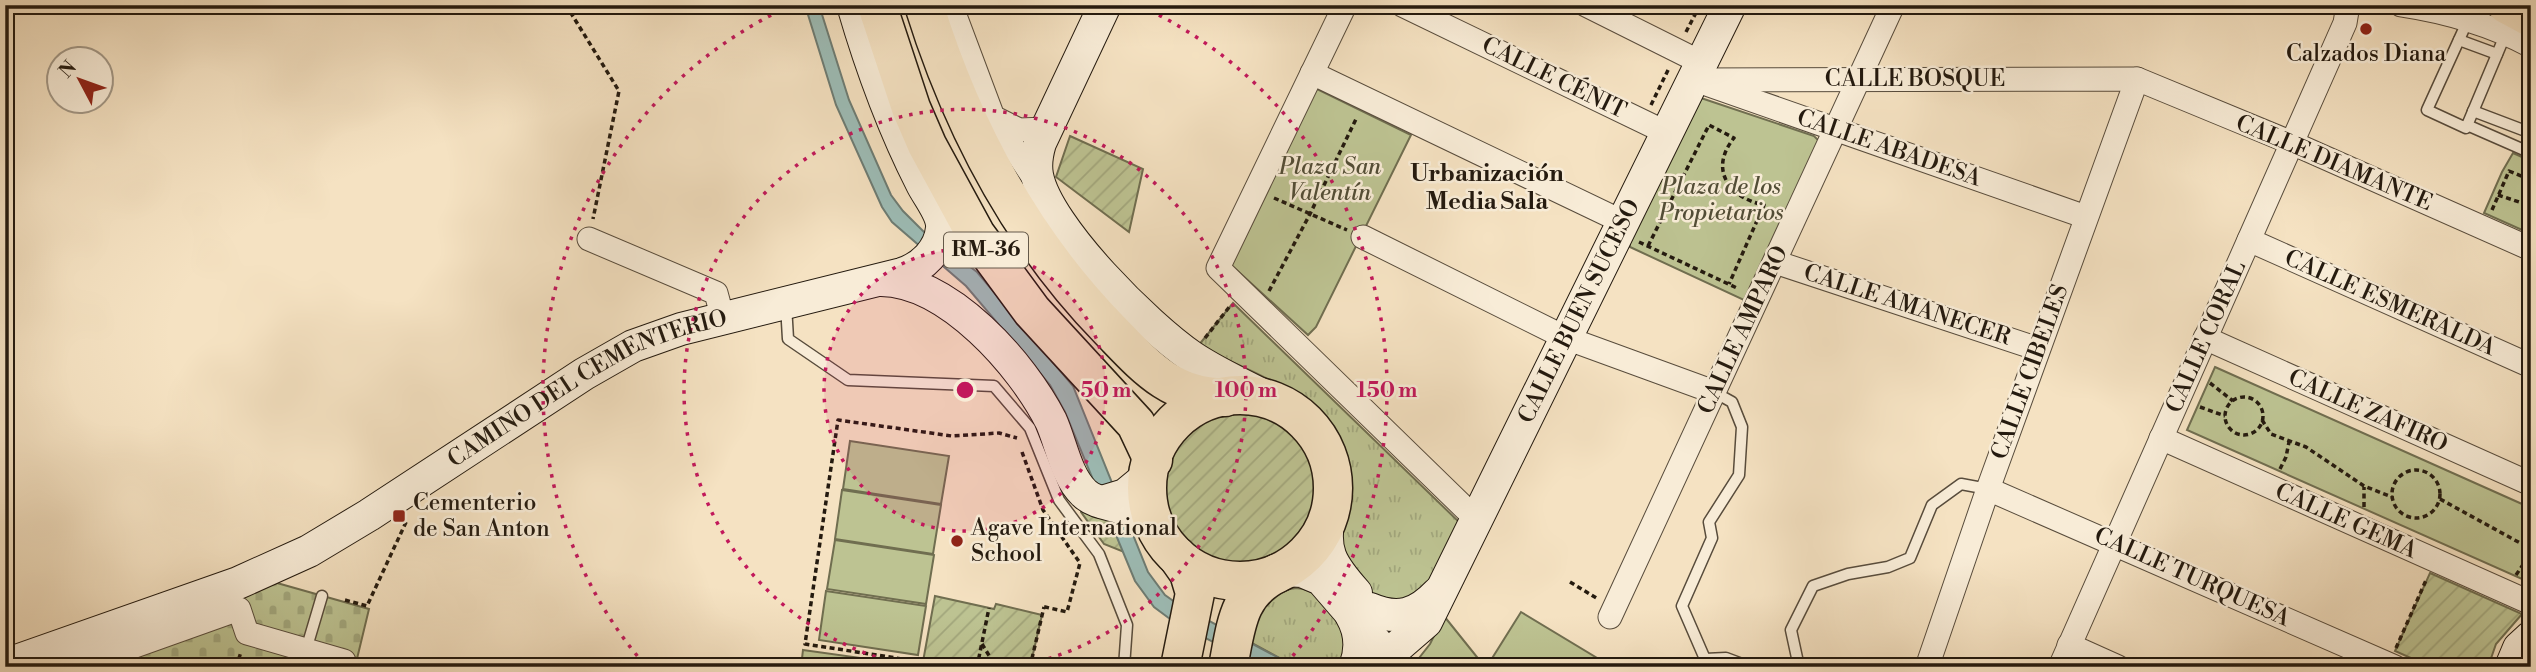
<svg xmlns="http://www.w3.org/2000/svg" width="2536" height="672" font-family="'Libre Bodoni',serif">
<style>
.grass{fill:url(#grass-tufts);stroke:#706e50;stroke-width:2}
.cemetery{fill:url(#cemetery-stones);stroke:#706e50;stroke-width:2}
.park{fill:#bdc392;stroke:#706e50;stroke-width:2}
.garden{fill:url(#garden-furrows);stroke:#706e50;stroke-width:2}
.water{fill:#9dbdb7;stroke:#6d7c74;stroke-width:2}
.lines{fill:none;stroke-linecap:round;stroke-linejoin:round}
.lane-casing{stroke:#584c3c;stroke-width:13}
.street-casing{stroke:#584c3c;stroke-width:25}
.secondary-casing{stroke:#241a0f;stroke-width:34}
.primary-casing{stroke:#241a0f;stroke-width:38}
.highway-casing{stroke:#241a0f;stroke-width:41}
.path{stroke:#241a0f;stroke-width:3.5;stroke-dasharray:5 3.5;stroke-linecap:butt}
.lane{stroke:#f8ecd7;stroke-width:10}
.street{stroke:#f8ecd7;stroke-width:23}
.secondary{stroke:#f8ecd7;stroke-width:32}
.primary{stroke:#f5e2c2;stroke-width:35}
.highway{stroke:#f5e2c2;stroke-width:38}
.ring{fill:none;stroke:#c2185b;stroke-width:3.5;stroke-dasharray:3.5 7}
.poi-dot{fill:#8f2418;stroke:#f8ecd7;stroke-width:2.5}
.labels{text-anchor:middle;dominant-baseline:central;stroke-width:5;stroke-linejoin:round;paint-order:stroke}
.shield{fill:#f8ecd7;stroke:#64594b;stroke-width:2}
.shield-label{font-size:21px;font-weight:bold;fill:#241a0f}
.poi-label{font-size:23px;fill:#241a0f;stroke:#f8ecd7;text-anchor:start}
.street-label{font-size:23px;fill:#241a0f;stroke:#f8ecd7}
.park-label{font-size:23px;font-style:italic;fill:#524d36;stroke:#f8ecd7}
.neighbourhood-label{font-size:24px;font-weight:bold;fill:#241a0f;stroke:#f8ecd7}
.centre{fill:#c2185b;stroke:#f8ecd7;stroke-width:3.5}
.ring-label{font-size:21px;text-anchor:middle;font-weight:bold;fill:#c2185b;stroke:#f8ecd7;stroke-width:5;stroke-linejoin:round;paint-order:stroke}
</style>
<defs>
<pattern id="grass-tufts" width="24" height="20" patternUnits="userSpaceOnUse" patternTransform="scale(1.75)"><rect width="24" height="20" fill="#bdc392"/><path d="M3 7l-1-3M5 7V3M7 7l1-3M15 17l-1-3M17 17v-4M19 17l1-3" fill="none" stroke="#a2a77d"/></pattern>
<pattern id="cemetery-stones" width="16" height="16" patternUnits="userSpaceOnUse" patternTransform="scale(1.75)"><rect width="16" height="16" fill="#bdc392"/><path d="M2 7V4a2 2 0 0 1 4 0v3zM10 15v-3a2 2 0 0 1 4 0v3z" fill="#a2a77d"/></pattern>
<pattern id="garden-furrows" width="10" height="10" patternUnits="userSpaceOnUse" patternTransform="scale(1.75)"><rect width="10" height="10" fill="#bdc392"/><path d="M-1 1l2-2M0 10L10 0M9 11l2-2" fill="none" stroke="#a2a77d"/></pattern>
</defs>
<rect width="100%" height="100%" fill="#f5e2c2"/>
<filter id="stains"><feTurbulence type="fractalNoise" baseFrequency=".00286" numOctaves="4"/><feColorMatrix values="0 0 0 0 .2 0 0 0 0 .09 0 0 0 0 .02 0 0 0 .5 -.17"/></filter>
<radialGradient id="worn" r=".72"><stop offset=".6" stop-color="#630" stop-opacity="0"/><stop offset="1" stop-color="#630" stop-opacity=".3"/></radialGradient>
<g class="grass">
<path d="M1233,303l227,220 -30,59 -27,21 -28,-7 -9,-7 -27,-41c4,-20 10,-40 10,-59 -1,-87 -86,-111 -151,-143z"/>
<path d="M1295,588c27,0 39,28 51,48l-6,31h-44l-48,-26 9,-28 27,-23z"/>
</g>
<polygon class="cemetery" points="277,583 369,609 355,667 33,667"/>
<g class="park">
<polygon points="1315,88 1411,135 1316,327 1308,335 1230,264"/>
<polygon points="1698,97 1814,136 1821,143 1746,301 1630,247 1629,237"/>
<polygon points="2513,153 2531,161 2531,234 2484,213 2502,172"/>
<polygon points="2215,367 2531,508 2531,583 2187,430"/>
<polygon points="850,441 949,456 941,504 843,489"/>
<polygon points="842,490 941,505 933,554 835,539"/>
<polygon points="835,540 934,555 926,604 827,589"/>
<polygon points="826,591 926,606 918,655 819,640"/>
<polygon points="1521,612 1612,667 1502,667 1491,660"/>
<polygon points="1444,616 1485,667 1412,667 1430,644"/>
<polygon points="803,650 861,658 860,667 801,667"/>
</g>
<g class="garden">
<polygon points="1070,136 1143,169 1129,232 1056,177"/>
<circle cx="1241" cy="488" r="91"/>
<polygon points="1082,508 1111,520 1124,552 1104,544 1081,512"/>
<polygon points="2430,573 2522,614 2496,644 2488,667 2431,667 2395,651"/>
<polygon points="935,596 994,609 996,604 1042,615 1030,667 922,667"/>
</g>
<polygon class="water" points="805,5 819,5 849,100 891,195 903,211 924,232 977,272 1073,386 1148,572 1165,595 1179,605 1296,667 1262,667 1174,622 1154,607 1135,581 1065,412 1050,385 966,286 892,222 882,207 836,105"/>
<g class="lines">
<defs>
<g id="lane">
<polyline points="2468,20 2427,110 2466,128 2506,33"/>
<polyline points="2459,40 2497,54"/>
<polyline points="2473,111 2531,133"/>
<polyline points="2467,125 2531,153"/>
<polyline points="786,305 788,339 848,380 994,386 1030,428 1059,500 1099,554 1127,625 1124,667"/>
<polyline points="1714,392 1732,402 1742,427 1739,475 1709,522 1712,538 1682,606 1705,659 1726,658 1750,667"/>
<polyline points="306,650 322,596"/>
<polyline points="1799,667 1791,630 1813,586 1848,574 1888,567 1910,558 1932,505 1961,484 1988,489"/>
</g>
<g id="street">
<polyline points="951,5 993,117 1019,130 1046,129"/>
<polyline points="1345,5 1218,268 1477,520"/>
<polyline points="1402,5 1667,133"/>
<polyline points="1586,5 1702,63"/>
<path d="M2401,5c47,7 88,19 130,41"/>
<polyline points="1312,73 1623,222"/>
<polyline points="1693,80 2137,79 2292,143 2531,249"/>
<polyline points="1709,85 2086,217"/>
<polyline points="994,118 1037,183"/>
<polyline points="1363,237 1566,338 1714,392"/>
<polyline points="589,239 716,293 723,319"/>
<polyline points="2249,240 2531,366"/>
<polyline points="1775,262 2038,349"/>
<polyline points="2205,338 2531,484"/>
<polyline points="2161,438 2531,603"/>
<polyline points="1988,489 2395,667"/>
<polyline points="1610,617 1893,5"/>
<polyline points="2069,645 2118,667"/>
<polyline points="76,667 239,609 247,633 344,661 342,667"/>
<polyline points="1927,667 1988,489 2137,79"/>
<polyline points="2060,667 2345,23 2348,5"/>
</g>
<g id="secondary">
<path d="M1105,5l-65,138c-3,10 -5,21 -3,32 10,53 111,152 155,182 27,18 57,31 86,46"/>
<path d="M881,280c68,1 141,84 170,141 10,22 15,55 33,72 10,10 27,11 39,15 14,5 25,13 35,24"/>
<polyline points="1102,502 1125,495 1148,476"/>
<path d="M1330,513c-9,37 1,52 26,80"/>
<path id="s1" d="M1284,570l18,1 19,8 64,74 4,1 37,-32 304,-617"/>
<path d="M1370,609c28,12 47,6 68,-16"/>
<path d="M1351,615c10,17 11,34 4,52"/>
<path id="s2" d="M5,665l233,-82 71,-32 60,-36 215,-141 49,-28 48,-17 221,-55c21,-7 38,-24 40,-46 1,-14 -14,-32 -20,-44 -29,-57 -51,-117 -69,-179"/>
<polyline points="2511,667 2519,648 2531,637"/>
</g>
<polyline id="primary" points="2505,5 2531,19"/>
<g id="highway">
<polyline points="877,5 911,108 927,145 976,235 1032,311 1136,424 1153,460"/>
<path d="M924,5c38,122 96,233 186,325 34,35 61,68 115,67"/>
<circle cx="1240" cy="488" r="93"/>
<polyline points="1177,556 1189,573 1195,593 1180,667"/>
<path d="M1228,667c8,-40 9,-75 50,-94"/>
</g>
</defs>
<use href="#lane" class="lane-casing"/>
<use href="#street" class="street-casing"/>
<use href="#secondary" class="secondary-casing"/>
<use href="#primary" class="primary-casing"/>
<use href="#highway" class="highway-casing"/>
<g class="path">
<polyline points="566,5 619,91 593,219"/>
<polyline points="2367,9 2384,11"/>
<polyline points="1686,32 1700,5"/>
<polyline points="1651,105 1669,68"/>
<polyline points="2498,195 2531,206"/>
<polyline points="1274,198 1347,230"/>
<polyline points="2492,210 2509,171 2531,180"/>
<polyline points="1639,242 1739,289"/>
<path d="M1648,246l61,-121 25,13c-26,32 -4,60 30,67l-35,79"/>
<polyline points="1269,291 1310,214 1357,117"/>
<polyline points="1205,338 1230,306"/>
<polyline points="2210,383 2233,401"/>
<circle cx="2244" cy="416" r="19"/>
<path d="M1301,398c32,21 50,59 48,98"/>
<polyline points="2200,407 2225,416"/>
<polyline points="2262,420 2271,434 2306,447 2364,486 2392,497"/>
<polyline points="1022,452 1043,510 1080,563 1067,612 1041,606"/>
<polyline points="2280,469 2286,457 2289,442"/>
<circle cx="2416" cy="494" r="24"/>
<polyline points="2440,499 2531,549"/>
<polyline points="2364,507 2364,487"/>
<polyline points="2516,575 2531,553"/>
<polyline points="1570,582 1598,599"/>
<polyline points="345,600 367,606 407,520"/>
<polyline points="982,644 996,667"/>
<polyline points="2396,648 2427,578"/>
<polyline points="2414,659 2431,667"/>
<polyline points="236,667 241,652"/>
<polyline points="922,667 922,662 805,644 838,420 952,436 999,433 1017,438"/>
<polyline points="977,667 989,608"/>
<polyline points="1030,667 1044,607"/>
</g>
<use href="#lane" class="lane"/>
<use href="#street" class="street"/>
<use href="#secondary" class="secondary"/>
<use href="#primary" class="primary"/>
<use href="#highway" class="highway"/>
</g>
<circle cx="965" cy="390" r="141" fill="#c2185b" fill-opacity=".12"/>
<g class="ring">
<circle cx="965" cy="390" r="141"/>
<path d="M916 667A281 281 0 1 1 1014 667"/>
<path d="M644 664A422 422 0 0 1 790 6M1140 6A422 422 0 0 1 1286 664"/>
</g>
<g class="poi-dot">
<circle cx="2366" cy="29" r="7"/>
<rect x="392" y="509" width="14" height="14" rx="3.5"/>
<circle cx="957" cy="541" r="7"/>
</g>
<g class="labels">
<rect class="shield" x="944" y="232.5" width="84" height="35" rx="5"/>
<g class="shield-label">
<text x="986" y="250">RM-36</text>
</g>
<g class="poi-label">
<text x="2366" y="54" text-anchor="middle">Calzados Diana</text>
<text x="413" y="503">Cementerio<tspan x="413" dy="26">de San Anton</tspan></text>
<text x="971" y="528">Agave International<tspan x="971" dy="26">School</tspan></text>
</g>
<g class="street-label">
<text transform="translate(1554 78) rotate(26)">CALLE CÉNIT</text>
<text x="1915" y="79">CALLE BOSQUE</text>
<text transform="translate(1889 148) rotate(19)">CALLE ABADESA</text>
<text transform="translate(2334 163) rotate(23)">CALLE DIAMANTE</text>
<text transform="translate(2390 303) rotate(24)">CALLE ESMERALDA</text>
<text transform="translate(1907 305) rotate(18)">CALLE AMANECER</text>
<text stroke="none"><textPath href="#s1" startOffset="536">CALLE BUEN SUCESO</textPath></text>
<text transform="translate(1743 330) rotate(-65)">CALLE AMPARO</text>
<text transform="translate(2206 337) rotate(-66)">CALLE CORAL</text>
<text transform="translate(2030 372) rotate(-70)">CALLE CIBELES</text>
<text stroke="none"><textPath href="#s2" startOffset="649">CAMINO DEL CEMENTERIO</textPath></text>
<text transform="translate(2368 411) rotate(24)">CALLE ZAFIRO</text>
<text transform="translate(2346 521) rotate(24)">CALLE GEMA</text>
<text transform="translate(2192 577) rotate(24)">CALLE TURQUESA</text>
</g>
<g class="park-label">
<text x="1330" y="167">Plaza San<tspan x="1330" dy="26">Valentín</tspan></text>
<text x="1721" y="187">Plaza de los<tspan x="1721" dy="26">Propietarios</tspan></text>
</g>
<g class="neighbourhood-label">
<text x="1487" y="174">Urbanización<tspan x="1487" dy="28">Media Sala</tspan></text>
</g>
</g>
<circle cx="965" cy="390" r="10" class="centre"/>
<g class="ring-label">
<text x="1106" y="397">50 m</text>
<text x="1246" y="397">100 m</text>
<text x="1387" y="397">150 m</text>
</g>
<rect width="2536" height="672" fill="none" stroke="#f5e2c2" stroke-width="28"/>
<rect x="7" y="7" width="2522" height="658" fill="none" stroke="#241a0f" stroke-width="3.5"/>
<rect x="14" y="14" width="2508" height="644" fill="none" stroke="#241a0f" stroke-width="2"/>
<g transform="translate(80 80) rotate(311)"><circle r="33" fill="#f8ecd7" stroke="#a39887" stroke-width="2"/>
<path d="M0-5L12 26L0 18L-12 26Z" fill="#8f2418"/>
<text y="-10" font-size="19" font-weight="bold" text-anchor="middle" fill="#241a0f">N</text>
</g>
<rect width="100%" height="100%" filter="url(#stains)"/>
<rect width="100%" height="100%" fill="url(#worn)"/>
</svg>
